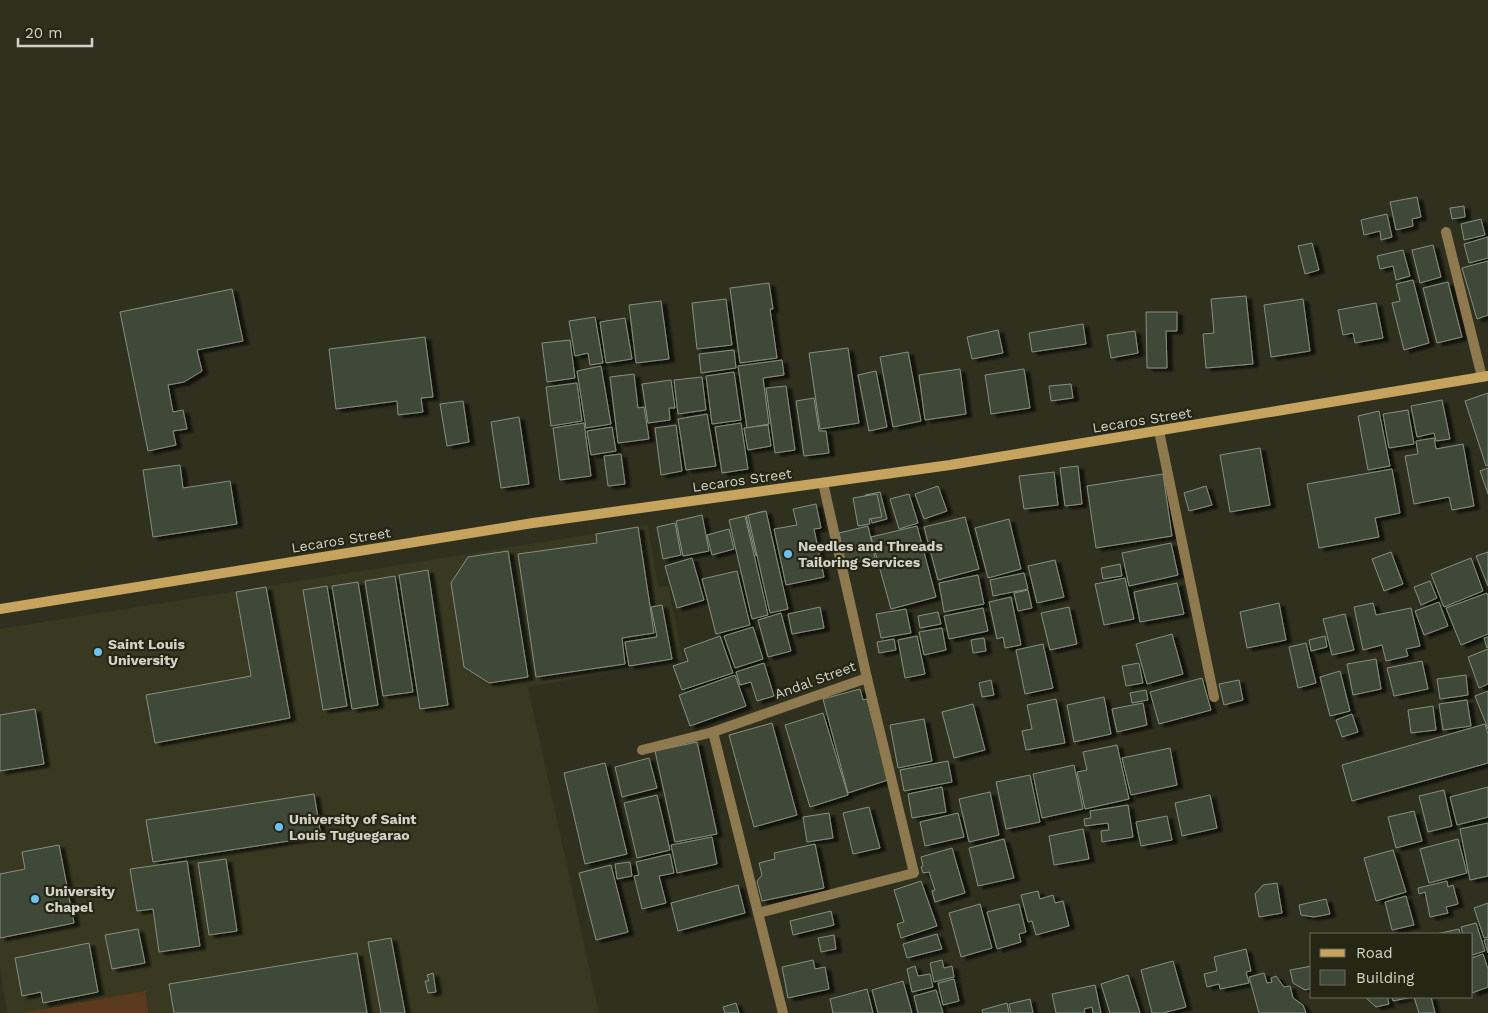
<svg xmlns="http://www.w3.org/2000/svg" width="1488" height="1013" font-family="'Work Sans',sans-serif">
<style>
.built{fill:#383920}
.green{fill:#5b3a1e}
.building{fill:#3f4939;stroke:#85907e;filter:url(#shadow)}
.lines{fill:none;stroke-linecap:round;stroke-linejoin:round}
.street{stroke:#8f7a50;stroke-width:10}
.secondary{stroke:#c6a45e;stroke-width:10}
.poi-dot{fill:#6bc3f2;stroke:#262615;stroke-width:2}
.labels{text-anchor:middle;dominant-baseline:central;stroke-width:4.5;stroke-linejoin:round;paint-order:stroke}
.street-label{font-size:14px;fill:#d2d2c7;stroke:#262615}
.poi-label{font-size:14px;font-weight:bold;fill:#d2d2c7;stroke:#262615;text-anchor:start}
</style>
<defs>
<filter id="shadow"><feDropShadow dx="5.5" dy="3" stdDeviation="1" flood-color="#0009"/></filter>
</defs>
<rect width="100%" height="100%" fill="#30301f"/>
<polygon class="built" points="648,525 658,587 668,586 683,659 528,687 599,1013 7,1013 0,968 0,629"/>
<polygon class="green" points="145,991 148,1013 22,1013"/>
<g class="building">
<polygon points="1417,197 1421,217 1412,219 1413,226 1396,230 1390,202"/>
<polygon points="1464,206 1465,217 1452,219 1450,208"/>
<polygon points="1387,214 1392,237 1381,240 1380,231 1364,235 1361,220"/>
<polygon points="1481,219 1485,235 1464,240 1461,224"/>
<polygon points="1488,237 1488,258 1469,263 1464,244"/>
<polygon points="1312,243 1319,270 1305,274 1298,246"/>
<polygon points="1433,245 1441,277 1420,283 1412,250"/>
<polygon points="1403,250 1410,276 1396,280 1393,266 1380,269 1377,256"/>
<polygon points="1488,261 1488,315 1477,319 1462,268"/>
<polygon points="1413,280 1429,343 1404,350 1392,303 1400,301 1396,284"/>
<polygon points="1448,282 1462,337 1437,343 1423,288"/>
<polygon points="769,283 773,309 770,309 777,358 740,363 730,288"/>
<polygon points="232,289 243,341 197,350 202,371 184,382 168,385 173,412 183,410 187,429 173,431 176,445 148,451 120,312"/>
<polygon points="1246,296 1253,364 1206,368 1203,334 1214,333 1211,299"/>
<polygon points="726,299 732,345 697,349 692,303"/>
<polygon points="1303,299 1310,351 1271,357 1264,305"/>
<polygon points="661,301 669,359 636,363 629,305"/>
<polygon points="1376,303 1383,338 1355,343 1353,333 1343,335 1338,310"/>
<polygon points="1146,312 1177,312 1177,331 1166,331 1167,368 1147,368"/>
<polygon points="595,317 603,363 590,365 588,353 575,356 569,321"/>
<polygon points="625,318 632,359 606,363 600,322"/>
<polygon points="1083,324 1086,344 1032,352 1029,333"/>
<polygon points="998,330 1003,353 972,359 967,337"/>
<polygon points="1135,331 1138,353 1111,358 1107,335"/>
<polygon points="425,337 433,397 421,398 423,412 398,415 397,401 336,409 329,349"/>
<polygon points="570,340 575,378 547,382 542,343"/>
<polygon points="848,348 859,423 820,429 809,353"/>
<polygon points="734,350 736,368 701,373 699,354"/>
<polygon points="908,352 921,421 893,427 880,357"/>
<polygon points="782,360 784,375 763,378 769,424 747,428 738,366"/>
<polygon points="601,366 611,424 586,428 577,371"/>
<polygon points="960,369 966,414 925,420 919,375"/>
<polygon points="1024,369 1030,408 991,414 985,375"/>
<polygon points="876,371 887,427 869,431 858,375"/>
<polygon points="734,372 741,420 712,424 706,376"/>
<polygon points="634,374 638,408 644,407 649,439 618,443 610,377"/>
<polygon points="702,377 706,410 678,414 674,380"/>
<polygon points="671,380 675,408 669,408 670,420 648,423 642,384"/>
<polygon points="577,383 582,421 551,426 546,387"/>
<polygon points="1071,384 1073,398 1051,401 1049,386"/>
<polygon points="786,386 795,450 775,453 766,388"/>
<polygon points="1488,393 1488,465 1486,466 1465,401"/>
<polygon points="814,398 819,431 826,431 829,453 804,456 796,401"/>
<polygon points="1442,400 1450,439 1436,441 1434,433 1417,437 1411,406"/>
<polygon points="463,401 469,442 447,446 440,404"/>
<polygon points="1408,410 1414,444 1389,448 1383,414"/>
<polygon points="1379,411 1390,466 1368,470 1358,416"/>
<polygon points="707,414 716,466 686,470 678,419"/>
<polygon points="519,417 529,484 501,488 491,422"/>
<polygon points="584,423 591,476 560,480 553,428"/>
<polygon points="741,423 748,469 722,473 715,427"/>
<polygon points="676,425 682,471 661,475 655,428"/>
<polygon points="768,425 771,446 748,450 744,428"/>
<polygon points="612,427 616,451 591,455 587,431"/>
<polygon points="1434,438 1436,449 1463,444 1474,506 1452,510 1449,497 1414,504 1405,456 1418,454 1416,441"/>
<polygon points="1260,448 1270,505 1230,512 1220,455"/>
<polygon points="621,454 625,484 608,486 604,456"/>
<polygon points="180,465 183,488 230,481 237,524 153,537 143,470"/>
<polygon points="1078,466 1082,504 1065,506 1060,468"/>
<polygon points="1488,468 1488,494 1480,471"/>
<polygon points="1392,469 1400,513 1375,518 1379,537 1319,548 1307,484"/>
<polygon points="1054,472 1058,505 1024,509 1019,476"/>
<polygon points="1163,474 1172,536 1096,548 1087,486"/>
<polygon points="938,486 947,511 924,519 915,494"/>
<polygon points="1206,486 1212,505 1189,511 1184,493"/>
<polygon points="880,492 887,519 872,523 865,495"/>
<polygon points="877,494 882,517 869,519 870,524 858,526 853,498"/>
<polygon points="909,494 918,523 899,529 890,499"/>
<polygon points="816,504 821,528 814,529 824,577 786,585 774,529 797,525 793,509"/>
<polygon points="765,511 775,551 756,556 746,516"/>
<polygon points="766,511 788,609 770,613 748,515"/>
<polygon points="702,515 709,551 683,556 676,521"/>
<polygon points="745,516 768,615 752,619 729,520"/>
<polygon points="965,517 979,569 938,580 924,527"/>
<polygon points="1009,519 1021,569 988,578 975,528"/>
<polygon points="675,523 681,555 663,559 657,527"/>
<polygon points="868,526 875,558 845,565 839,533"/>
<polygon points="917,526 936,597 891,609 871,537"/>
<polygon points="638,527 654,633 622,638 625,664 536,677 518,554 597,543 596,534"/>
<polygon points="729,529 734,549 712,555 707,535"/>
<polygon points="1171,543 1178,575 1129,586 1122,553"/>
<polygon points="508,551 528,677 489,683 464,667 451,583 468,557"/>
<polygon points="1391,552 1403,584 1384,591 1372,559"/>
<polygon points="1488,552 1488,586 1476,556"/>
<polygon points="692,558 704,600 677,608 665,566"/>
<polygon points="1471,558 1483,591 1444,607 1431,574"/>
<polygon points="1055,560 1064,597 1037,603 1028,566"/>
<polygon points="1120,564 1122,576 1103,579 1101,568"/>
<polygon points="428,570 448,705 420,709 399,575"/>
<polygon points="737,571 750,625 716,634 702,579"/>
<polygon points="1024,573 1028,589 993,596 990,580"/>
<polygon points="978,575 984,604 944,612 939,583"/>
<polygon points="395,576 413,692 383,696 365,581"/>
<polygon points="1125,578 1134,619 1104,625 1095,584"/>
<polygon points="1430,581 1437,598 1421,605 1414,587"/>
<polygon points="358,582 378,705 352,709 332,586"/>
<polygon points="1177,583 1184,614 1140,622 1134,592"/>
<polygon points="327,586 347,706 323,710 303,590"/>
<polygon points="266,587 290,718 155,743 146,695 251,676 236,592"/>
<polygon points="1028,590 1032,608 1018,611 1014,593"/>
<polygon points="1487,593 1488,596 1488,634 1461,645 1446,608"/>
<polygon points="1011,597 1021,645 1005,648 1003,637 997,639 989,602"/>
<polygon points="1439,602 1448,626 1424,635 1415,611"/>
<polygon points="1279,603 1286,640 1247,648 1240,612"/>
<polygon points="1373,603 1376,615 1411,608 1420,646 1406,649 1408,656 1386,661 1382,645 1363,650 1354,607"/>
<polygon points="662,605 672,659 629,666 625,642 657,637 651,607"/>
<polygon points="820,607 824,628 792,634 788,614"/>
<polygon points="1069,607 1077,644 1050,650 1041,613"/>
<polygon points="983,608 988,631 949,639 944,616"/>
<polygon points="906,609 911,633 881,638 876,614"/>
<polygon points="938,612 941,624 920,628 918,616"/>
<polygon points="781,613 791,651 768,657 758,620"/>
<polygon points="1345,614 1354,650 1332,655 1323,619"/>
<polygon points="753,627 763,659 735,668 724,636"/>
<polygon points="942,628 946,650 924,655 919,632"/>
<polygon points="1172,634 1183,674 1147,684 1136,644"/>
<polygon points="720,636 733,673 682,690 673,666 688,661 684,649"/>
<polygon points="917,636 925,674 905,678 898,640"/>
<polygon points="1325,636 1327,647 1311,651 1309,640"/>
<polygon points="1488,637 1488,647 1487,648 1484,638"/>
<polygon points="984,638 986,651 973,653 971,640"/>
<polygon points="894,639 896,650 879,653 877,642"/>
<polygon points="1306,643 1316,683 1298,688 1289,647"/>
<polygon points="1043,644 1053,688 1025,694 1016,650"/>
<polygon points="1488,649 1488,684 1479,688 1468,657"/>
<polygon points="1376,659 1381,689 1353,695 1347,664"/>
<polygon points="1422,661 1428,689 1394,696 1387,668"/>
<polygon points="764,663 774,696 757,701 751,682 740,685 736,672"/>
<polygon points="1139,663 1143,683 1126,686 1122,666"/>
<polygon points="1340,671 1350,711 1330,716 1320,677"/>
<polygon points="735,675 746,706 690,726 679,695"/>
<polygon points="1466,675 1468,695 1440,699 1437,679"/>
<polygon points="1202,678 1211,710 1159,724 1150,692"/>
<polygon points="991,680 994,695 982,697 979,683"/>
<polygon points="1239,680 1243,700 1224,705 1219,684"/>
<polygon points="860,689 863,700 867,699 888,780 848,793 823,699"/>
<polygon points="1146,690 1148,700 1132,703 1130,693"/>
<polygon points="1488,691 1488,729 1475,696"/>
<polygon points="1104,697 1111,734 1074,742 1067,705"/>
<polygon points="1056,699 1065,743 1026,750 1022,731 1032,729 1027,705"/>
<polygon points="1467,700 1471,726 1443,730 1439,704"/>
<polygon points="1143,703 1147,725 1117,732 1112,709"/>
<polygon points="973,704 985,750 954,758 942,712"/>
<polygon points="1433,706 1436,730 1411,733 1408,710"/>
<polygon points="35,709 44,764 0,771 0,715"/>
<polygon points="823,713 848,795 810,807 785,725"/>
<polygon points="1352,714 1358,732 1342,737 1336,720"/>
<polygon points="924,719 932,761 898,768 890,725"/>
<polygon points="772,723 797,815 754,827 729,735"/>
<polygon points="1485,724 1488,734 1488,763 1352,801 1342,765"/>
<polygon points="697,742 717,834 675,842 655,751"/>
<polygon points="1117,745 1129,799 1085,809 1077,772 1087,770 1083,752"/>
<polygon points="1170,748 1177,785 1131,795 1122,758"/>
<polygon points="649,758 657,788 622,797 615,767"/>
<polygon points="948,761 952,782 904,791 900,770"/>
<polygon points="605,763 627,854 585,864 564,773"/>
<polygon points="1074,765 1083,809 1042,818 1033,774"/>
<polygon points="1030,775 1040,822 1006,829 996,782"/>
<polygon points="942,787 946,812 912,818 908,794"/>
<polygon points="1488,787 1488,817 1457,825 1450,797"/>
<polygon points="1444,790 1452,826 1428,832 1419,796"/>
<polygon points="990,792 999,835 969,842 959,799"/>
<polygon points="314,794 321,836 153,862 146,820"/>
<polygon points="657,795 670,850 637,858 624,803"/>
<polygon points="1210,795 1217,828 1182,836 1175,803"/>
<polygon points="1128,805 1133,837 1102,842 1101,831 1109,830 1108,823 1085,826 1084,819 1091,818 1090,811"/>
<polygon points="869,807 880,848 853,854 843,813"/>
<polygon points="1414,811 1422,841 1396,848 1388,817"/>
<polygon points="829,813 833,838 807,842 803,817"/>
<polygon points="958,813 964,837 925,846 920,822"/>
<polygon points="1167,816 1172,840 1141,846 1136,822"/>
<polygon points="1488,823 1488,876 1470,880 1460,829"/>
<polygon points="1083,829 1089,859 1054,865 1049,836"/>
<polygon points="712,837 717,864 677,873 671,845"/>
<polygon points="1004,839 1014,878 978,886 969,848"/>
<polygon points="1458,839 1467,873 1429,883 1420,849"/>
<polygon points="815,844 824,888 762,901 757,881 762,875 759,863 775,859 774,853"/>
<polygon points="59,845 74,923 0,938 0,874 25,869 22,852"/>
<polygon points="952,848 965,893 935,902 932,891 935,890 929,872 923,873 921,867 923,866 921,857"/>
<polygon points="1393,850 1406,892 1376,901 1364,858"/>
<polygon points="670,854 674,873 659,876 666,903 642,909 634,876 639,875 636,862"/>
<polygon points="226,859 237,931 209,935 198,863"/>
<polygon points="187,861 200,946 159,952 153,909 137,911 130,869"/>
<polygon points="630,862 632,876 617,879 615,864"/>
<polygon points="611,865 628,932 596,940 579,873"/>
<polygon points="921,881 937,926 901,938 897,924 904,922 894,890"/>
<polygon points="1447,881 1448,887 1453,885 1458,904 1446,907 1448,913 1430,917 1425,892 1419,894 1418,888"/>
<polygon points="1277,883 1282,913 1259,917 1255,894 1263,885"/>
<polygon points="738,885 745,913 678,931 671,903"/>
<polygon points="1038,891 1040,899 1053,895 1055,903 1063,901 1069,926 1036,935 1032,921 1028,922 1021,895"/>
<polygon points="1406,896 1414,925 1392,930 1385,902"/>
<polygon points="1326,899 1330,914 1314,917 1301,915 1299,905"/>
<polygon points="1488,903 1488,937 1484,938 1474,908"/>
<polygon points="980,904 992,948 961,957 949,913"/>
<polygon points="1019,904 1026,932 1019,934 1021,942 997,949 987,912"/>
<polygon points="831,911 834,925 793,935 790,921"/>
<polygon points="1476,923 1485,951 1472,955 1472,934 1463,934 1461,927"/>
<polygon points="138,929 145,963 112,969 105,935"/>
<polygon points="1459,929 1460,934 1436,934"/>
<polygon points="937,934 942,949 907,958 903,944"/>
<polygon points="834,935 836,949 821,952 818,938"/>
<polygon points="391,938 405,1013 381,1013 368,942"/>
<polygon points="1488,939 1488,953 1484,940"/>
<polygon points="89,943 98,992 43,1003 41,992 22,996 15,958"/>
<polygon points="1246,949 1251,971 1246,972 1249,983 1220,989 1219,984 1207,987 1204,974 1217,971 1214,957"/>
<polygon points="357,953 367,1013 174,1013 169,984"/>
<polygon points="1483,954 1488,969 1488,987 1472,993 1472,958"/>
<polygon points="813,960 815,969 825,967 829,989 788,998 782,967"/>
<polygon points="942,960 944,968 952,966 954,977 934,982 930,963"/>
<polygon points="1173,961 1186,1007 1163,1013 1152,1013 1141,970"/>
<polygon points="915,966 918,976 930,974 933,987 912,992 907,969"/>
<polygon points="1312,966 1312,988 1305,990 1293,983 1290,970"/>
<polygon points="433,973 436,992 428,993 425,981 429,981 427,975"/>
<polygon points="1264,973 1267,983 1272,982 1271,978 1276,976 1284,987 1290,986 1293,998 1303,1005 1306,1013 1259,1013 1249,977"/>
<polygon points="1128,975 1140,1013 1110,1013 1101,984"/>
<polygon points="954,979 959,1001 943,1005 938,983"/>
<polygon points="903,981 912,1013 878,1013 872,990"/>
<polygon points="1095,985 1101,1013 1093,1013 1092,1007 1084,1009 1085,1013 1056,1013 1052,994"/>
<polygon points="867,989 873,1013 833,1013 830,999"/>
<polygon points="936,990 943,1013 918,1013 914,996"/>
<polygon points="1365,997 1390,997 1387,997 1389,1004 1376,1007"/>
<polygon points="1392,997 1412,997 1393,1001"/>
<polygon points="1414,997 1431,997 1435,1013 1419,1013"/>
<polygon points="1030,999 1033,1013 1011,1013 1009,1004"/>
<polygon points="736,1003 739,1013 725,1013 723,1007"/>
<polygon points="1007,1003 1009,1013 983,1013 982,1010"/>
</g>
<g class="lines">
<g class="street">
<polyline points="1446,232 1482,377"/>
<polyline points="1159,431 1214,697"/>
<polyline points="713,732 783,1013"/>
<polyline points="642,750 713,732 867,678 823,483"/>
<polyline points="758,913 914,873 867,678"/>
</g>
<polyline class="secondary" points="0,609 533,523 950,465 1488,376"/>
</g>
<g class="poi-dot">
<circle cx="788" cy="554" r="5"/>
<circle cx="98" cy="652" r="5"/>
<circle cx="279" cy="827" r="5"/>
<circle cx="35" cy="899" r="5"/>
</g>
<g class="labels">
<g class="street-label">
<text transform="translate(1142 420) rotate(-9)">Lecaros Street</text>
<text transform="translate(742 480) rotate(-8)">Lecaros Street</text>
<text transform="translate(341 540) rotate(-9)">Lecaros Street</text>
<text transform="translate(815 680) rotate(-20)">Andal Street</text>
</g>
<g class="poi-label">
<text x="798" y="546">Needles and Threads<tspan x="798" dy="16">Tailoring Services</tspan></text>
<text x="108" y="644">Saint Louis<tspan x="108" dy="16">University</tspan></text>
<text x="289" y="819">University of Saint<tspan x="289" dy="16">Louis Tuguegarao</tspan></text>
<text x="45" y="891">University<tspan x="45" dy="16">Chapel</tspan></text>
</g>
</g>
<rect x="1310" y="933" width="162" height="65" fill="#262615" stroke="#6b6b5c"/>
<rect x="1320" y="949" width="25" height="8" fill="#c6a45e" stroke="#6b6b5c"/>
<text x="1356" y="958" font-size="15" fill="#d2d2c7">Road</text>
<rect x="1320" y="970" width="25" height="15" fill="#3f4939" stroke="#6b6b5c"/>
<text x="1356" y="983" font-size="15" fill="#d2d2c7">Building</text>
<path d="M18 38v8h74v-8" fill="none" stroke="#d2d2c7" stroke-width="2.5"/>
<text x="25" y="38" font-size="15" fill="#d2d2c7" stroke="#262615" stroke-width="4" paint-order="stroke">20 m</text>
</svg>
